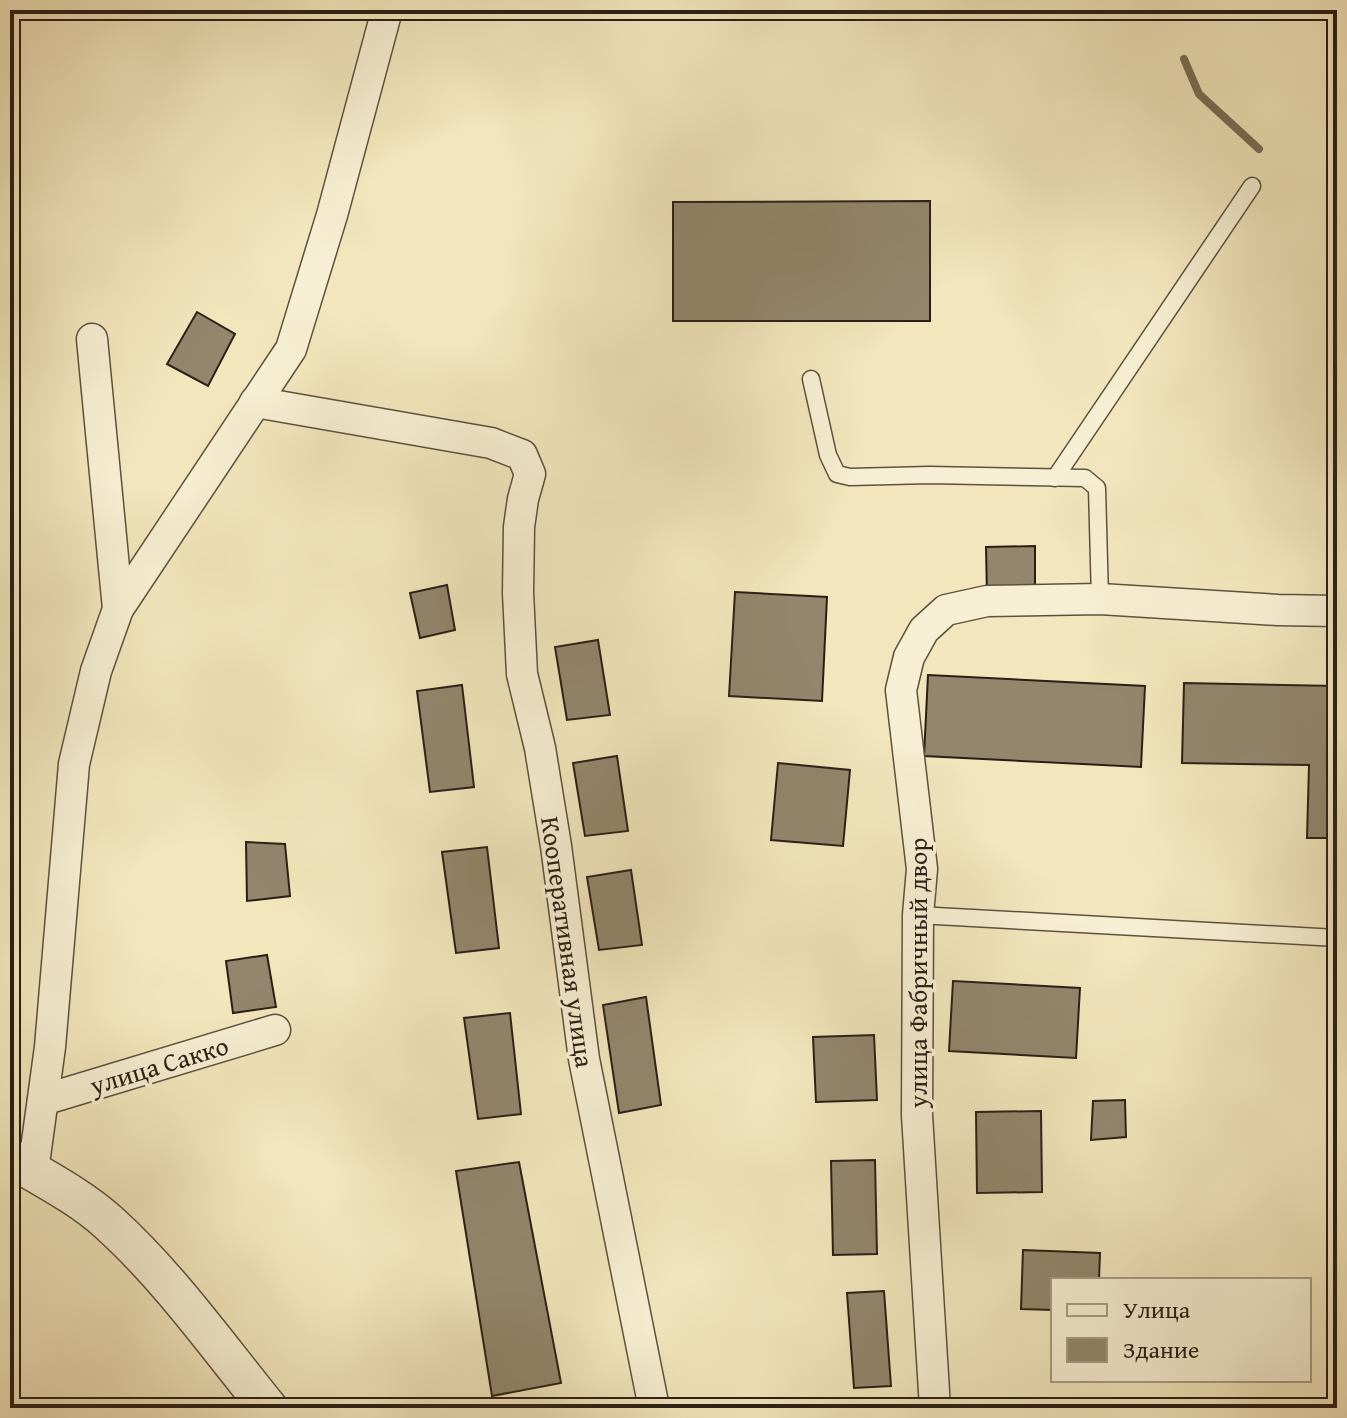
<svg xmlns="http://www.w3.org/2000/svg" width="1347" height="1418" font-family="'Gentium Book Plus',serif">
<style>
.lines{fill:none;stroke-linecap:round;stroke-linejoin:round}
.stream{stroke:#7a6e58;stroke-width:8}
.building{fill:#93866d;stroke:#2a1f17;stroke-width:2}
.service-casing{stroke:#5c5140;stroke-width:19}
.minor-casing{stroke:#5c5140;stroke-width:33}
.tertiary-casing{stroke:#5c5140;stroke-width:41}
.service{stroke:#f7efd3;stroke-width:16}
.minor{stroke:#f7efd3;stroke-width:30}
.tertiary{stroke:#f7efd3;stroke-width:38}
.labels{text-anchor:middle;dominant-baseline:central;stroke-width:7;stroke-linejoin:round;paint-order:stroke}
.street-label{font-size:26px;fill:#2a1f17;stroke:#f7efd3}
</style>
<rect width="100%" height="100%" fill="#f3e6bc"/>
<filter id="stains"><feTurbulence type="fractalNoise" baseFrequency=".0025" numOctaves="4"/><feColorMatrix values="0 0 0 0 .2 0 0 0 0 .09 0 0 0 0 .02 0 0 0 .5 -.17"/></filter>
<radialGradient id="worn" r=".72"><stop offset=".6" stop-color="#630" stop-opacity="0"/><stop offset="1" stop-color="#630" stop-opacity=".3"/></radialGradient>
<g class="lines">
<polyline class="stream" points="1184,59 1199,94 1259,149"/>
</g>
<g class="building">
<polygon points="930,201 930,321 673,321 673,202"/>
<polygon points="197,312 235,334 208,386 167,364"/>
<polygon points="10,395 19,395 14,439 10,439"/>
<polygon points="1035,546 1035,594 987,595 986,547"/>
<polygon points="447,585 455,630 420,638 410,593"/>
<polygon points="735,592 827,597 822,701 729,696"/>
<polygon points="598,640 610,715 567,720 555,647"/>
<polygon points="928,675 1145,686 1141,767 924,756"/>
<polygon points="1184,683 1337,686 1337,838 1307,838 1309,765 1182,763"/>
<polygon points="462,685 474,787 430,792 417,691"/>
<polygon points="617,756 628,831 585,836 573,763"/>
<polygon points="778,763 850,770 843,846 771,840"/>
<polygon points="246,842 285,844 290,896 247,901"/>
<polygon points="487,847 499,948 456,953 442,852"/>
<polygon points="631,870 642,945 599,950 587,877"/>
<polygon points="267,955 276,1007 233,1013 226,961"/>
<polygon points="953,981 1080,988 1076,1058 949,1051"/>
<polygon points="646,997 661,1105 619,1113 603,1005"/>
<polygon points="510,1013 521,1114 478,1119 464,1018"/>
<polygon points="874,1035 877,1100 816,1102 813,1037"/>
<polygon points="1125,1100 1126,1137 1091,1140 1093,1101"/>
<polygon points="1041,1111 1042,1192 977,1193 976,1112"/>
<polygon points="875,1160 877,1254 833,1255 831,1161"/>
<polygon points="519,1162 561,1383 492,1396 456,1171"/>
<polygon points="1023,1250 1100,1253 1099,1280 1053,1280 1053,1310 1021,1309"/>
<polygon points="884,1291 891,1386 854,1388 847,1293"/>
</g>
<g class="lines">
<defs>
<g id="service">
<polyline points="811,379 828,455 837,474 850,477 930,475 1085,478 1097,488 1100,599"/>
<polyline points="1055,478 1252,186"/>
<polyline points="918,915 1337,938"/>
</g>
<g id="minor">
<polyline points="92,339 118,609"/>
<polyline points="255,402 491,443 522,455 530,474 523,499 519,527 518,593 522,674 540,748 556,846 584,1059 654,1408"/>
<polyline points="43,1100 275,1030"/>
<polyline points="33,1171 50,1047 74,764 96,671 118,609 291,349 332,215 387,10"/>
<polyline points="935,1408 917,1115 918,915 922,869 901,690 909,657 924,630 946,610 987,601 1100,599 1278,610 1337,611"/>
</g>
<path id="tertiary" d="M10,1158c33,20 69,38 98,64 60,54 109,123 160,186"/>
</defs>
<use href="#service" class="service-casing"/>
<use href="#minor" class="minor-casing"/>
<use href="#tertiary" class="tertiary-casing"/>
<use href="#service" class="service"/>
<use href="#minor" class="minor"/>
<use href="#tertiary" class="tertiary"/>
</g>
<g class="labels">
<g class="street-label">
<text transform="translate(568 942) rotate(82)">Кооперативная улица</text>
<text transform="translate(917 973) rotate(-90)">улица Фабричный двор</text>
<text transform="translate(159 1065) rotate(-17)">улица Сакко</text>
</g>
</g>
<rect width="1347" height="1418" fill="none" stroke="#f3e6bc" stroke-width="40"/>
<rect x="12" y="12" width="1323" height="1394" fill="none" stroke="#2a1f17" stroke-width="4"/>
<rect x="20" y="20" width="1307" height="1378" fill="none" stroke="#2a1f17" stroke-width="2"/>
<rect x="1051" y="1278" width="260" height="104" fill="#f7efd3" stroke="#a59c88" stroke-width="2"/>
<rect x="1067" y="1304" width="40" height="12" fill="#f7efd3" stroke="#a59c88" stroke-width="2"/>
<text x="1123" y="1318" font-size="24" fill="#2a1f17">Улица</text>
<rect x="1067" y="1338" width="40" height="24" fill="#93866d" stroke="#a59c88" stroke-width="2"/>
<text x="1123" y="1358" font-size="24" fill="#2a1f17">Здание</text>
<rect width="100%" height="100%" filter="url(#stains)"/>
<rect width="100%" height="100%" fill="url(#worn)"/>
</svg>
